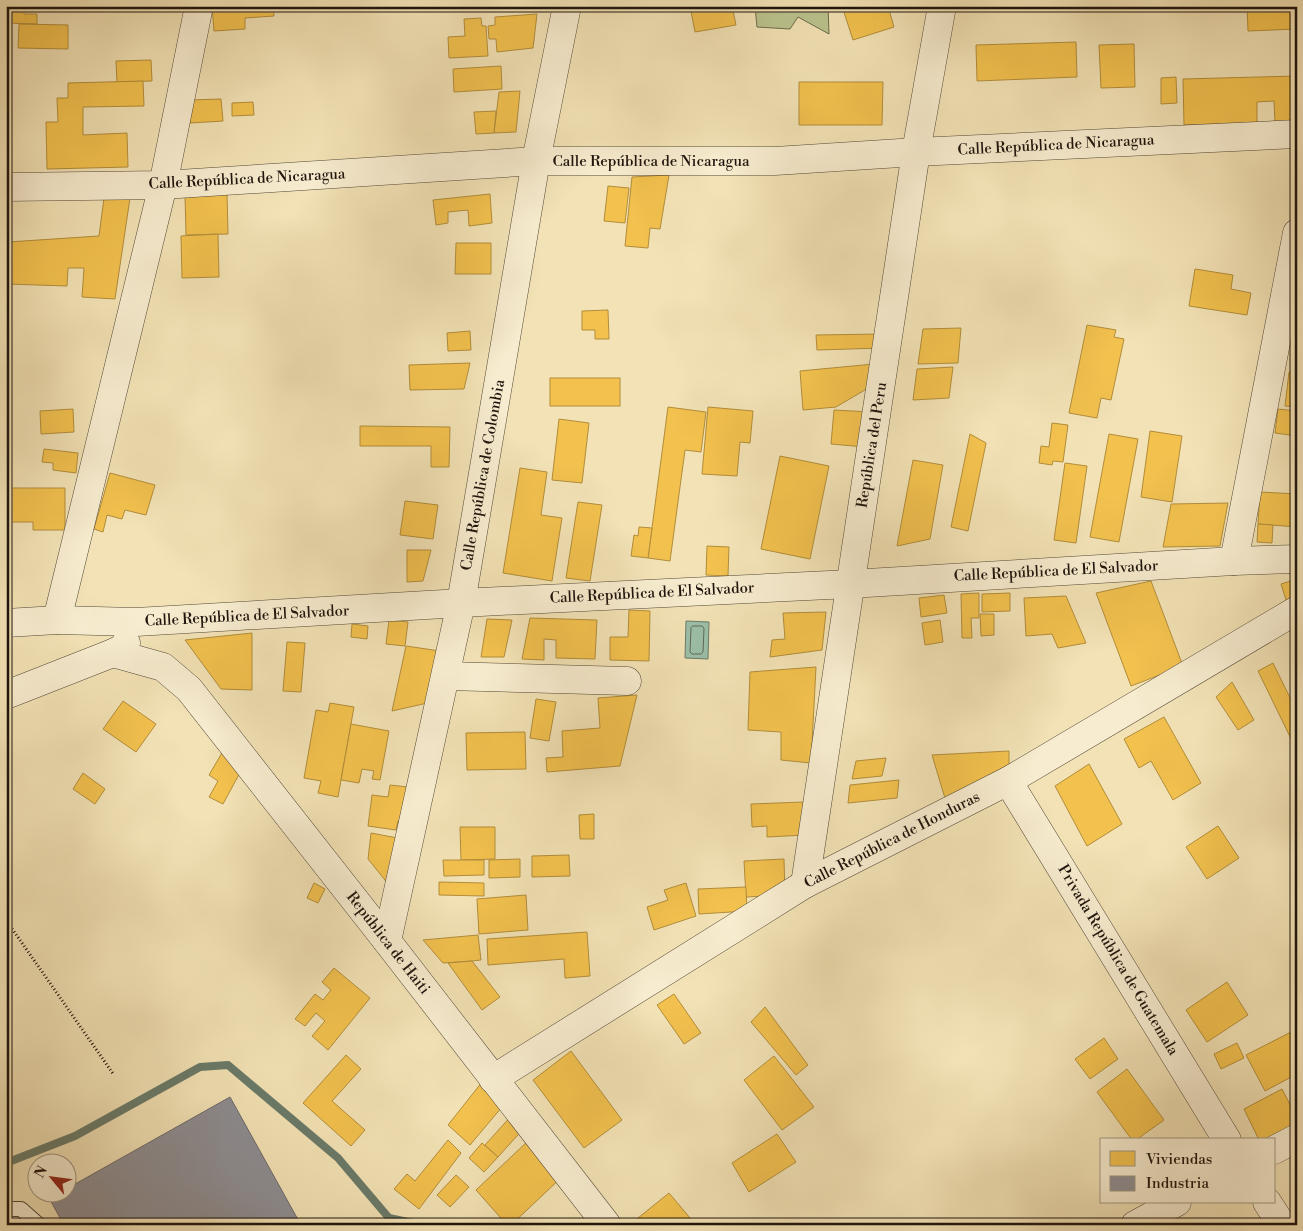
<svg xmlns="http://www.w3.org/2000/svg" width="1303" height="1231" font-family="'Libre Bodoni',serif">
<style>
.green{fill:#bac38e;stroke:#6c6c4e}
.water{fill:#9cbfa8;stroke:#6a7b6a}
.homes{fill:#f2c14e;stroke:#b28d3a}
.industry{fill:#8d8d92;stroke:#6c696a}
.lines{fill:none;stroke-linecap:round;stroke-linejoin:round}
.shore{stroke:#5d6a5a;stroke-width:1}
.stream{stroke:#6a7b6a;stroke-width:8}
.lane-casing{stroke:#534837;stroke-width:16}
.street-casing{stroke:#534837;stroke-width:29}
.path{stroke:#1e140d;stroke-width:3;stroke-dasharray:1 2.5;stroke-linecap:butt}
.lane{stroke:#f7eccf;stroke-width:14}
.street{stroke:#f7eccf;stroke-width:28}
.labels{text-anchor:middle;dominant-baseline:central;stroke-width:5;stroke-linejoin:round;paint-order:stroke}
.street-label{font-size:15px;fill:#1e140d;stroke:#f7eccf}
</style>
<rect width="100%" height="100%" fill="#f2e2b5"/>
<filter id="stains"><feTurbulence type="fractalNoise" baseFrequency=".004" numOctaves="4"/><feColorMatrix values="0 0 0 0 .2 0 0 0 0 .09 0 0 0 0 .02 0 0 0 .5 -.17"/></filter>
<radialGradient id="worn" r=".72"><stop offset=".6" stop-color="#630" stop-opacity="0"/><stop offset="1" stop-color="#630" stop-opacity=".3"/></radialGradient>
<polygon class="green" points="755,6 828,6 829,34 798,17 790,29 757,27"/>
<polygon class="water" points="686,621 709,622 708,659 685,658"/>
<g class="homes">
<polygon points="6,6 24,6 24,14 37,14 37,24 6,23"/>
<polygon points="212,6 273,6 274,16 245,18 245,29 214,31"/>
<polygon points="494,6 537,6 536,8 493,11"/>
<polygon points="690,6 732,6 736,25 695,32"/>
<polygon points="842,6 888,6 894,27 853,40"/>
<polygon points="1247,6 1297,6 1297,29 1248,31"/>
<polygon points="537,14 533,48 497,52 496,39 489,39 488,26 495,25 495,17"/>
<polygon points="481,18 482,26 486,26 488,56 449,58 448,37 465,36 464,19"/>
<polygon points="19,24 68,25 68,49 18,48"/>
<polygon points="1076,42 1077,77 977,81 976,45"/>
<polygon points="1134,44 1135,87 1101,88 1099,45"/>
<polygon points="151,60 152,81 117,82 116,61"/>
<polygon points="501,66 502,89 454,92 453,69"/>
<polygon points="1297,76 1297,122 1275,122 1274,101 1257,102 1257,123 1184,125 1183,79"/>
<polygon points="1176,77 1177,103 1161,104 1161,78"/>
<polygon points="143,81 144,106 83,107 83,135 127,133 128,167 47,169 46,122 58,122 57,98 68,98 68,83"/>
<polygon points="799,82 883,82 882,125 799,125"/>
<polygon points="520,91 516,132 494,133 499,92"/>
<polygon points="221,99 223,121 190,123 189,100"/>
<polygon points="253,102 254,115 232,116 232,103"/>
<polygon points="496,111 494,133 476,134 474,112"/>
<polygon points="669,175 660,229 650,228 648,248 625,246 632,177"/>
<polygon points="608,186 629,188 625,223 604,221"/>
<polygon points="227,194 228,234 186,235 185,195"/>
<polygon points="490,194 492,223 469,226 468,210 448,212 448,223 436,225 433,200"/>
<polygon points="104,198 130,198 115,299 82,297 84,268 68,268 67,286 7,284 8,242 99,236"/>
<polygon points="218,234 219,277 182,278 181,236"/>
<polygon points="456,243 491,243 491,274 455,274"/>
<polygon points="1195,269 1233,275 1231,289 1251,293 1247,315 1189,306"/>
<polygon points="608,310 609,339 595,339 595,330 582,330 582,311"/>
<polygon points="1087,325 1116,330 1114,337 1124,339 1111,400 1101,398 1097,418 1069,413"/>
<polygon points="961,328 958,363 918,364 923,329"/>
<polygon points="470,331 471,350 448,351 447,333"/>
<polygon points="882,334 882,348 817,350 816,335"/>
<polygon points="470,363 464,389 410,390 409,365"/>
<polygon points="874,364 875,384 836,407 803,410 800,371"/>
<polygon points="953,367 949,398 913,400 917,369"/>
<polygon points="1289,372 1297,372 1297,407 1285,406"/>
<rect x="550" y="378" width="70" height="28"/>
<polygon points="668,407 706,412 701,452 685,450 670,561 648,558"/>
<polygon points="708,407 753,411 750,443 740,442 737,476 702,474"/>
<polygon points="73,409 74,432 41,434 40,411"/>
<polygon points="1278,409 1297,411 1297,436 1275,433"/>
<polygon points="834,410 871,412 865,447 831,444"/>
<polygon points="559,419 589,423 582,483 552,480"/>
<polygon points="1052,423 1068,425 1063,462 1053,461 1052,465 1039,463 1041,446 1049,447"/>
<polygon points="360,426 450,427 449,467 431,467 431,446 360,446"/>
<polygon points="1150,431 1182,436 1172,502 1141,497"/>
<polygon points="970,434 986,443 968,531 951,527"/>
<polygon points="1109,434 1138,439 1119,542 1090,537"/>
<polygon points="44,449 78,453 76,473 53,470 53,463 42,462"/>
<polygon points="780,456 829,466 810,559 761,549"/>
<polygon points="913,460 943,465 930,539 897,546"/>
<polygon points="1065,463 1087,466 1076,543 1054,540"/>
<polygon points="520,468 547,472 541,515 562,518 552,581 503,573"/>
<polygon points="110,473 155,485 146,515 125,510 122,519 107,515 103,532 94,529"/>
<polygon points="6,488 65,488 65,530 33,530 33,522 6,522"/>
<polygon points="1260,492 1297,494 1297,527 1258,524"/>
<polygon points="405,501 438,505 433,539 400,535"/>
<polygon points="578,502 602,505 590,581 566,578"/>
<polygon points="1228,503 1220,546 1163,547 1171,504"/>
<polygon points="1258,524 1273,525 1272,543 1257,542"/>
<polygon points="639,527 652,528 648,558 631,556 634,535 638,536"/>
<polygon points="707,546 729,547 728,576 706,575"/>
<polygon points="407,550 431,550 423,581 407,582"/>
<polygon points="1297,579 1297,600 1287,603 1281,584"/>
<polygon points="1151,581 1183,666 1131,686 1096,593"/>
<polygon points="979,593 979,618 971,618 972,638 962,638 961,594"/>
<polygon points="1010,593 1010,611 982,612 982,594"/>
<polygon points="944,595 947,613 921,617 919,598"/>
<polygon points="1066,596 1086,643 1058,648 1052,634 1026,636 1024,598"/>
<polygon points="629,610 650,611 649,661 610,660 610,637 628,637"/>
<polygon points="826,612 822,650 770,657 772,640 785,639 783,613"/>
<polygon points="980,614 994,614 994,635 981,636"/>
<polygon points="530,618 597,620 595,659 556,658 556,640 544,639 544,660 522,659"/>
<polygon points="487,619 512,620 504,657 481,657"/>
<polygon points="389,620 408,622 405,646 386,644"/>
<polygon points="940,620 943,642 925,645 922,623"/>
<polygon points="352,624 368,626 367,639 351,637"/>
<polygon points="252,633 252,690 221,689 185,640"/>
<polygon points="287,642 305,643 301,692 283,691"/>
<polygon points="406,646 440,651 432,702 392,711"/>
<polygon points="1273,663 1297,712 1297,751 1258,671"/>
<polygon points="816,667 811,763 781,760 781,732 748,730 750,672"/>
<polygon points="1232,682 1254,720 1238,730 1216,697"/>
<polygon points="637,695 620,766 547,772 546,758 563,757 562,731 600,728 598,698"/>
<polygon points="536,699 556,702 549,741 530,738"/>
<polygon points="123,701 156,724 136,752 103,729"/>
<polygon points="330,703 354,707 338,797 318,793 321,781 304,778 316,710 328,712"/>
<polygon points="1164,717 1201,783 1173,800 1151,761 1139,768 1124,739"/>
<polygon points="351,724 389,731 380,780 372,779 374,771 362,769 359,783 341,780"/>
<polygon points="525,732 526,769 467,770 466,733"/>
<polygon points="226,746 242,769 223,804 209,797 218,781 209,775"/>
<polygon points="1009,751 1009,767 947,805 932,755"/>
<polygon points="886,758 882,776 852,779 856,761"/>
<polygon points="1089,764 1122,824 1087,846 1055,786"/>
<polygon points="83,773 105,789 95,804 73,789"/>
<polygon points="899,780 897,798 848,803 850,785"/>
<polygon points="390,785 417,788 412,823 398,821 396,830 368,826 372,795 388,797"/>
<polygon points="804,802 805,835 767,837 767,826 752,827 751,804"/>
<polygon points="594,814 594,839 580,839 579,815"/>
<polygon points="1218,826 1239,858 1207,879 1186,847"/>
<polygon points="460,827 495,827 495,859 461,860"/>
<polygon points="371,833 403,839 393,890 368,859"/>
<polygon points="569,855 570,876 532,877 532,856"/>
<polygon points="520,859 520,877 489,878 489,860"/>
<polygon points="784,859 785,895 746,897 744,861"/>
<polygon points="443,860 484,860 484,875 444,876"/>
<polygon points="439,882 484,883 484,896 439,895"/>
<polygon points="314,883 325,889 318,903 307,898"/>
<polygon points="686,883 696,916 654,930 647,907 668,900 664,890"/>
<polygon points="746,887 747,911 699,914 698,889"/>
<polygon points="526,895 528,930 479,934 477,899"/>
<polygon points="587,932 590,976 565,978 564,959 488,965 487,939"/>
<polygon points="478,935 481,960 472,961 443,963 423,940"/>
<polygon points="472,961 500,997 482,1010 448,963"/>
<polygon points="334,968 370,998 328,1050 312,1036 325,1021 316,1013 305,1026 295,1019 315,994 323,1000 331,990 322,982"/>
<polygon points="1227,982 1248,1015 1207,1042 1186,1010"/>
<polygon points="674,994 701,1033 684,1044 657,1005"/>
<polygon points="765,1007 808,1065 796,1075 751,1022"/>
<polygon points="1297,1029 1297,1052 1292,1055 1297,1063 1297,1074 1265,1091 1246,1055"/>
<polygon points="1104,1038 1118,1059 1090,1079 1075,1059"/>
<polygon points="1237,1043 1244,1058 1221,1069 1214,1054"/>
<polygon points="571,1051 622,1120 584,1148 533,1080"/>
<polygon points="346,1055 361,1069 332,1101 365,1130 351,1146 303,1103"/>
<polygon points="774,1056 814,1107 782,1130 744,1080"/>
<polygon points="1127,1069 1164,1120 1136,1140 1132,1140 1097,1092"/>
<polygon points="486,1077 507,1101 470,1145 448,1125"/>
<polygon points="1282,1089 1297,1118 1297,1128 1274,1140 1259,1140 1244,1109"/>
<polygon points="513,1114 526,1126 498,1157 485,1145"/>
<polygon points="777,1134 796,1162 749,1192 732,1163"/>
<polygon points="448,1140 461,1153 419,1209 394,1189 407,1174 415,1181"/>
<polygon points="529,1140 563,1176 511,1225 507,1225 476,1190"/>
<polygon points="482,1143 498,1157 484,1172 469,1158"/>
<polygon points="456,1175 469,1187 450,1207 437,1195"/>
<polygon points="669,1193 696,1225 644,1225 638,1218"/>
</g>
<polygon class="industry" points="230,1097 301,1225 64,1225 49,1198 57,1194 68,1194 68,1188"/>
<g class="lines">
<polygon class="shore" points="693,626 702,626 704,628 703,652 701,654 692,654 690,652 691,628"/>
<polyline class="stream" points="6,1163 75,1136 200,1067 228,1065 338,1158 389,1218 422,1225"/>
<defs>
<polyline id="lane" points="6,1209 21,1209 39,1225"/>
<g id="street">
<polyline points="6,187 163,185 536,161 775,161 916,152 1297,134"/>
<polyline points="1234,561 1297,233"/>
<polyline points="57,620 163,185 199,6"/>
<polyline points="6,623 57,620 136,622 461,603 850,584 1234,561 1297,559"/>
<polyline points="113,653 163,667 189,689 387,941 607,1225"/>
<polyline points="446,676 627,681"/>
<polyline points="6,695 113,653 123,648 126,643"/>
<polyline points="1008,781 1227,1140"/>
<polyline points="805,884 916,152 942,6"/>
<polyline points="387,941 461,603 536,161 567,6"/>
<polyline points="493,1079 805,884 1008,781 1297,610"/>
<polyline points="1274,1150 1297,1138"/>
<polyline points="1267,1202 1282,1225"/>
<polyline points="1135,1225 1177,1202"/>
</g>
</defs>
<use href="#lane" class="lane-casing"/>
<use href="#street" class="street-casing"/>
<polyline class="path" points="6,920 114,1075"/>
<use href="#lane" class="lane"/>
<use href="#street" class="street"/>
</g>
<g class="labels">
<g class="street-label">
<text transform="translate(1056 145) rotate(-3)">Calle República de Nicaragua</text>
<text x="651" y="161">Calle República de Nicaragua</text>
<text transform="translate(247 179) rotate(-3)">Calle República de Nicaragua</text>
<text transform="translate(872 445) rotate(-81)">República del Peru</text>
<text transform="translate(483 475) rotate(-80)">Calle República de Colombia</text>
<text transform="translate(1056 571) rotate(-3)">Calle República de El Salvador</text>
<text transform="translate(652 593) rotate(-3)">Calle República de El Salvador</text>
<text transform="translate(247 616) rotate(-3)">Calle República de El Salvador</text>
<text transform="translate(892 840) rotate(-27)">Calle República de Honduras</text>
<text transform="translate(388 943) rotate(52)">República de Haiti</text>
<text transform="translate(1118 960) rotate(59)">Privada República de Guatemala</text>
</g>
</g>
<rect width="1303" height="1231" fill="none" stroke="#f2e2b5" stroke-width="25"/>
<rect x="8" y="8" width="1288" height="1216" fill="none" stroke="#1e140d" stroke-width="2.5"/>
<rect x="12" y="12" width="1278" height="1206" fill="none" stroke="#1e140d"/>
<rect x="1100" y="1138" width="175" height="65" fill="#f7eccf" stroke="#a09681"/>
<rect x="1110" y="1151" width="25" height="15" fill="#f2c14e" stroke="#a09681"/>
<text x="1146" y="1164" font-size="15" fill="#1e140d">Viviendas</text>
<rect x="1110" y="1176" width="25" height="15" fill="#8d8d92" stroke="#a09681"/>
<text x="1146" y="1188" font-size="15" fill="#1e140d">Industria</text>
<g transform="translate(52 1178) rotate(299)"><circle r="24" fill="#f7eccf" stroke="#a09681"/>
<path d="M0-4L9 19L0 12L-9 19Z" fill="#8f2418"/>
<text y="-8" font-size="14" font-weight="bold" text-anchor="middle" fill="#1e140d">N</text>
</g>
<rect width="100%" height="100%" filter="url(#stains)"/>
<rect width="100%" height="100%" fill="url(#worn)"/>
</svg>
